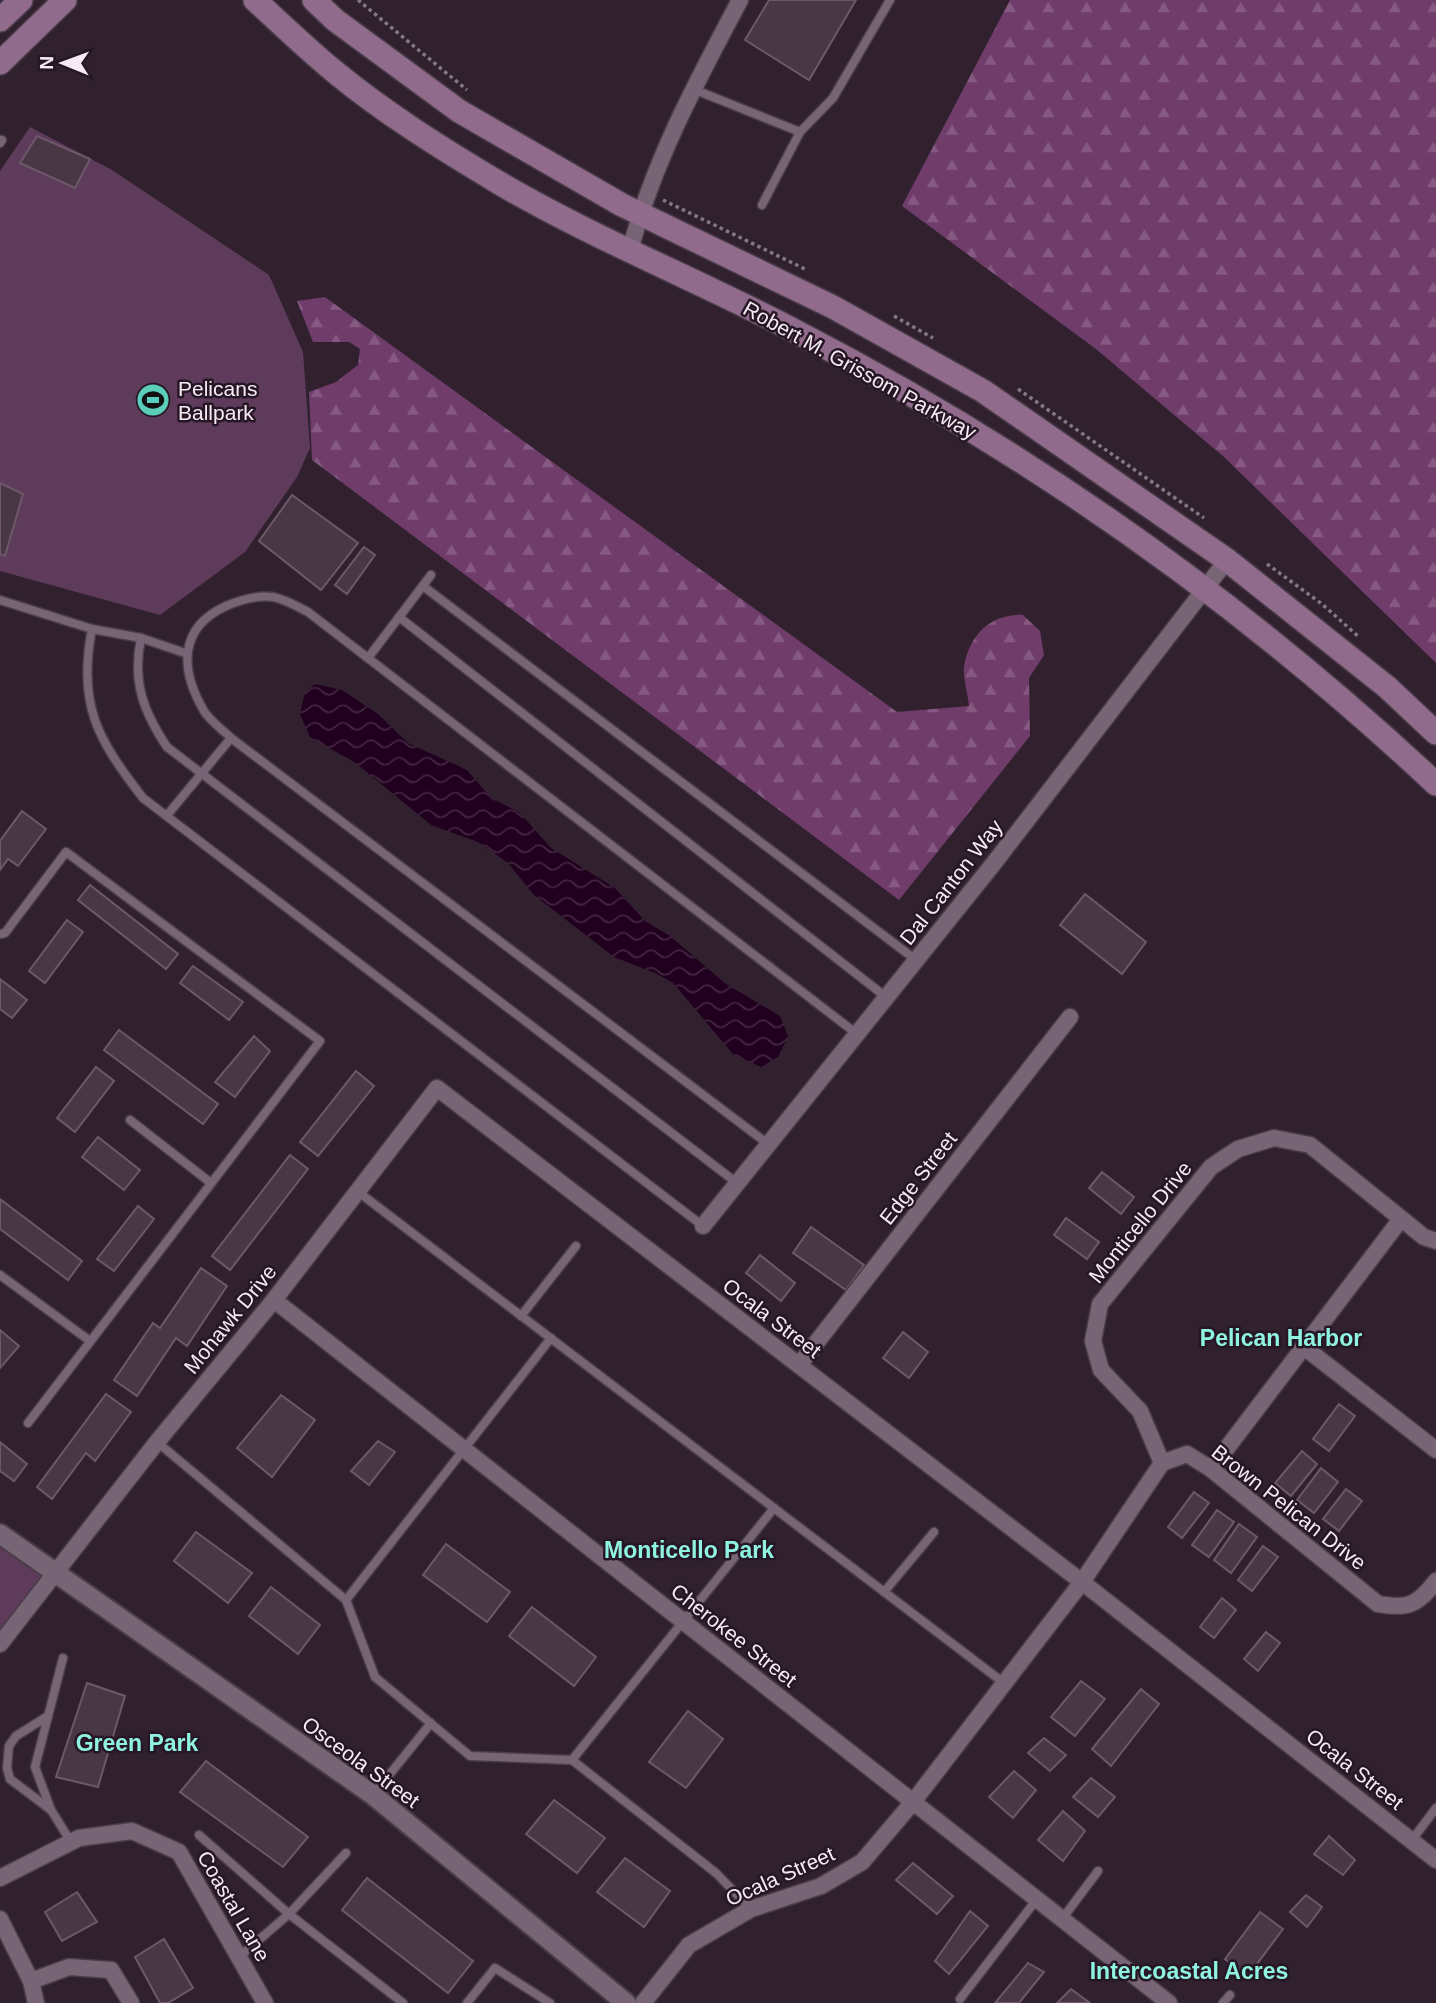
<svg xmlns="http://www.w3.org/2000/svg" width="1436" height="2003" font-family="Arial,sans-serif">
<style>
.forest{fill:url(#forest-firs)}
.park{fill:#5f3b5b}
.water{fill:url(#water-waves)}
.building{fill:#493746;stroke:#6c5869;stroke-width:2}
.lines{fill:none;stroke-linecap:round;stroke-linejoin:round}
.service-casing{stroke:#4a3c48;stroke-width:11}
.minor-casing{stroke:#4a3c48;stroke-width:19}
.tertiary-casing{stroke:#4a3c48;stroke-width:23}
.secondary-casing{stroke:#4a3c48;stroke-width:26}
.path{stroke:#857883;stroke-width:3.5;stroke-dasharray:3.5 3.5;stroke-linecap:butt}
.service{stroke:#776475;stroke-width:8}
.minor{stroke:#776475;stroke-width:16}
.tertiary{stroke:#776475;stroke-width:19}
.secondary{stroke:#906b8c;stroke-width:23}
.labels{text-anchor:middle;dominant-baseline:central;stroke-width:5;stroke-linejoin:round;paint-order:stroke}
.street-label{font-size:21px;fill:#f6ebf4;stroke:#271725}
.poi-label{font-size:21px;fill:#f6ebf4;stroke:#271725;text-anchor:start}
.neighbourhood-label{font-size:23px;font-weight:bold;fill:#8ef4e1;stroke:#271725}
</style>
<defs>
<pattern id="forest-firs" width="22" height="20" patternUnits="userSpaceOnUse" patternTransform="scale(1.75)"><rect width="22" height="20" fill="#703d6b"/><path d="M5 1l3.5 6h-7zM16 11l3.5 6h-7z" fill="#855981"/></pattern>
<pattern id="water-waves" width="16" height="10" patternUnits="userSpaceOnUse" patternTransform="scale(1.75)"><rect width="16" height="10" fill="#20001e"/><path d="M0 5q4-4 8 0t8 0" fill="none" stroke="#41253f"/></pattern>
</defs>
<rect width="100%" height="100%" fill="#31212f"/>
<g class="forest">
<polygon points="1010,0 1436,0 1436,663 1224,457 1096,349 902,206"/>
<path d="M325,297l572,415 72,-6c-1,-12 -6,-27 -5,-39 5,-32 27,-54 59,-52l17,16 4,24 -15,23 1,58 -131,164 -587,-440 -3,-68 27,-10 22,-17 2,-16 -11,-7h-36l-16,-41z"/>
</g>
<g class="park">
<polygon points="30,127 112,170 269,275 303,352 310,448 297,477 245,552 160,615 0,571 0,171"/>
<polygon points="0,1534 56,1576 0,1644"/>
</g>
<polygon class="water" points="315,684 342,690 378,714 408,743 467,770 491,798 519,812 551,848 615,888 645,921 670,936 726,984 780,1016 788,1036 778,1057 761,1067 733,1054 673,983 655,973 614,957 534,895 508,863 478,842 431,825 357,764 310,737 300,714 305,692"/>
<g class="building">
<polygon points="769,0 856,0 809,80 745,40"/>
<polygon points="37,136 90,159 75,188 20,163"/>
<polygon points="0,483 23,494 5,556 0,554"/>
<polygon points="292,495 358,543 321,590 259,541"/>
<polygon points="364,547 375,555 347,594 335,585"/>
<polygon points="22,811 46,829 18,866 8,859 0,870 0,841"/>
<polygon points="90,885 178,954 166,969 78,900"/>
<polygon points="1085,894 1146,942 1122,974 1060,925"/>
<polygon points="67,920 83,932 45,983 29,971"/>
<polygon points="193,966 243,1002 229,1020 180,983"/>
<polygon points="0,979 27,1000 12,1018 0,1009"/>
<polygon points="119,1030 218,1104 203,1124 104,1050"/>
<polygon points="254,1036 270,1051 235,1097 215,1082"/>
<polygon points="96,1067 114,1081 75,1132 57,1118"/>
<polygon points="356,1071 374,1086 318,1156 300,1142"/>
<polygon points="98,1137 140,1170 124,1190 82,1157"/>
<polygon points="290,1155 308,1169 230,1270 212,1256"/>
<polygon points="1102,1172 1134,1197 1121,1214 1089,1188"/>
<polygon points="0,1199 82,1261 68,1280 0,1229"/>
<polygon points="138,1206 154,1219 114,1271 97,1259"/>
<polygon points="1066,1218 1099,1242 1087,1259 1054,1235"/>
<polygon points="811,1227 864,1265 846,1290 793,1253"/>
<polygon points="760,1255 795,1283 781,1301 746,1273"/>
<polygon points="201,1268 227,1286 187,1346 176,1338 137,1396 114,1380 153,1323 160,1328"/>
<polygon points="0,1330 19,1346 0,1368"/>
<polygon points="903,1332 928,1352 909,1378 883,1358"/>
<polygon points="106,1394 131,1412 95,1461 86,1453 52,1499 37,1487"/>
<polygon points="281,1395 315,1420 272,1477 237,1448"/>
<polygon points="1339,1404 1355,1416 1329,1451 1313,1439"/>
<polygon points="378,1441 395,1452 369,1485 351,1471"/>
<polygon points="0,1442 27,1464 14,1481 0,1471"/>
<polygon points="1302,1451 1317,1464 1291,1496 1275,1483"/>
<polygon points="1321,1468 1338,1482 1314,1513 1297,1500"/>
<polygon points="1346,1489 1362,1501 1339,1531 1323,1519"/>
<polygon points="1194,1492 1209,1503 1182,1538 1168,1527"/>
<polygon points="1217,1510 1234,1522 1209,1557 1192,1545"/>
<polygon points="1239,1524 1257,1537 1231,1573 1214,1560"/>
<polygon points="196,1532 252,1573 228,1603 174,1561"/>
<polygon points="446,1544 510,1592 487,1622 423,1575"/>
<polygon points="1263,1546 1278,1557 1252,1591 1238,1580"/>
<polygon points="271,1587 320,1625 298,1654 249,1616"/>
<polygon points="1222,1598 1236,1610 1214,1638 1200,1627"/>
<polygon points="532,1607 596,1657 574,1686 509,1636"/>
<polygon points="1266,1632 1280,1643 1258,1671 1244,1659"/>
<polygon points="1081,1681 1105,1699 1075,1736 1051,1717"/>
<polygon points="87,1683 125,1696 98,1787 56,1777"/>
<polygon points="1141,1689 1159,1704 1111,1766 1092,1749"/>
<polygon points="688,1711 723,1739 686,1788 649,1762"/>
<polygon points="1044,1738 1066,1755 1050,1771 1028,1753"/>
<polygon points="206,1761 308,1837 283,1867 180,1792"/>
<polygon points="1014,1771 1036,1790 1013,1818 989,1797"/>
<polygon points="1091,1778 1115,1797 1098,1817 1073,1797"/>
<polygon points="554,1800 605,1838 577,1873 526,1834"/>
<polygon points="1063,1811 1085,1831 1063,1861 1038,1840"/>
<polygon points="1329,1836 1355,1860 1343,1875 1314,1854"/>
<polygon points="625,1858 670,1891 644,1927 597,1892"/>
<polygon points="913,1863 953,1896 937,1914 896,1880"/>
<polygon points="367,1878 473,1961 448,1993 342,1910"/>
<polygon points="77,1892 97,1922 62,1941 45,1912"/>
<polygon points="1306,1895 1322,1907 1307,1927 1290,1912"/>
<polygon points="970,1911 988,1926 949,1974 935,1961"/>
<polygon points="1260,1912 1283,1929 1248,1976 1225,1959"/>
<polygon points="164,1939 193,1988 168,2003 160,2003 135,1957"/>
<polygon points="1028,1963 1044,1972 1019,2003 995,2003"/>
<polygon points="1071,1989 1090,2003 1057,2003"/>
</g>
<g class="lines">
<defs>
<g id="service">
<polyline points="693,89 800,132 833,98 890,0"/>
<polyline points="0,143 2,140"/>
<polyline points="762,205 800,132"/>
<polyline points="423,586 916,960"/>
<polyline points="0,600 92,629 141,638 185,653"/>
<polyline points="399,617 886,997"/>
<path d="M92,629c-15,76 6,111 51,169l560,428"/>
<path d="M141,638c-9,43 2,73 26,109l570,436"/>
<polyline points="368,658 431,575"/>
<polyline points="168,814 231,738"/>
<polyline points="0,934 5,933 66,852 320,1041 28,1423"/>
<polyline points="130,1120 211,1183"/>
<path d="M768,1144l-537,-406c-9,-9 -21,-17 -27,-27 -24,-41 -26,-83 22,-105 14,-6 31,-11 47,-9 12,2 25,10 35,15l549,422"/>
<polyline points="357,1191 1004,1683"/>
<polyline points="0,1275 90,1341"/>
<polyline points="521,1316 576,1246"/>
<polyline points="157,1442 346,1600 375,1677 470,1756 572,1760 716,1873 751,1909"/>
<polyline points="884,1592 934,1532"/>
<polyline points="346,1600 551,1338"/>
<polyline points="63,1658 35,1767 51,1810 71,1842"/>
<polyline points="48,1716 16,1736 9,1746 7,1768 10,1779 51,1810"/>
<polyline points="572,1760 774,1508"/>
<polyline points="373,1795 431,1723"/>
<polyline points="199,1835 289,1914 403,2003"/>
<polyline points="1412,1840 1436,1808"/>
<polyline points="1062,1919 1098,1871"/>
<polyline points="239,1957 289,1914 346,1853"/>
<polyline points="960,1999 1037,1899"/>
<polyline points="467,2003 495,1968 550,2003"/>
<polyline points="1223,2003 1230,1995"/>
</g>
<g id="minor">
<path d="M630,251c23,-89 67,-170 110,-251"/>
<polyline points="703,1226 994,863 1227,560"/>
<polyline points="274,1300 1169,2003"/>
<polyline points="1304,1347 1436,1450"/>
<polyline points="799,1365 1070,1017"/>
<polyline points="1162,1463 1140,1411 1101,1370 1093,1341 1100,1304 1211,1167 1238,1149 1274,1138 1310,1145 1424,1237 1436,1241"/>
<polyline points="1211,1469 1401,1219"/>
<polyline points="0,1644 157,1442 274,1300 437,1088 1082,1582 1436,1860"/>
<polyline points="0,1878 79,1838 132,1831 179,1852 265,2003"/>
<polyline points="0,1919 31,1981 36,2003"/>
<polyline points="31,1981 69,1967 111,1970 131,2003"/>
<path d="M643,2003l46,-58 62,-36 70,-23 41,-24 51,-60 169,-220 80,-119 25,-9 24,15 167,135c29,5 39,2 58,-23"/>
</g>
<polyline id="tertiary" points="0,1534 373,1795 626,2003"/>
<g id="secondary">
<path d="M255,0c26,24 52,49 80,72 51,42 109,78 166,112 94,55 197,96 294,147 234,121 450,274 641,453"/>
<polyline points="314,0 335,20 459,111 622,205 833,307 983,391 1227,560 1387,687 1436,733"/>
<polyline points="0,20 21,0"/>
<polyline points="0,63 65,0"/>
</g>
</defs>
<use href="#service" class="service-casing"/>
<use href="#minor" class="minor-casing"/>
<use href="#tertiary" class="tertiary-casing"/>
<use href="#secondary" class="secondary-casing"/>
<g class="path">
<polyline points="358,0 467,90"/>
<polyline points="663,200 807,270"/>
<polyline points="894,316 933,338"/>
<polyline points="1018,389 1204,518"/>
<polyline points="1267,564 1322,604 1359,637"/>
</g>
<use href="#service" class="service"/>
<use href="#minor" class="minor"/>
<use href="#tertiary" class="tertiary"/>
<use href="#secondary" class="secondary"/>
</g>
<defs>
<symbol id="stadium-disc" viewBox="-11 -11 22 22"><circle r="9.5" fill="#5bcebb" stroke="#271725"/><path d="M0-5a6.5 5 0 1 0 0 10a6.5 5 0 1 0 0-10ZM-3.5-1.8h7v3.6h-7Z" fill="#111"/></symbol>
</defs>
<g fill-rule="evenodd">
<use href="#stadium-disc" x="134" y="381" width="38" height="38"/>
</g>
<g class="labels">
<g class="street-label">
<text transform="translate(860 370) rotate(29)">Robert M. Grissom Parkway</text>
<text transform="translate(951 882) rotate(-52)">Dal Canton Way</text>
<text transform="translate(918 1178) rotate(-52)">Edge Street</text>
<text transform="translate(1140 1222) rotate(-51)">Monticello Drive</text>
<text transform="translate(772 1318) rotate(37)">Ocala Street</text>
<text transform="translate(230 1319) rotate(-51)">Mohawk Drive</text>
<text transform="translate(1289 1507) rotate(38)">Brown Pelican Drive</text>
<text transform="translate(734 1635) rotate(38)">Cherokee Street</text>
<text transform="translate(361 1762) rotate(36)">Osceola Street</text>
<text transform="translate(1355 1769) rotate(38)">Ocala Street</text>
<text transform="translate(780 1876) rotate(-24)">Ocala Street</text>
<text transform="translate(234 1906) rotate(60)">Coastal Lane</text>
</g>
<g class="poi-label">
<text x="178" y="388">Pelicans<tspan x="178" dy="24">Ballpark</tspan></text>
</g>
<g class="neighbourhood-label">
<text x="1281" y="1338">Pelican Harbor</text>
<text x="689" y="1550">Monticello Park</text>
<text x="137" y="1743">Green Park</text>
<text x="1189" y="1971">Intercoastal Acres</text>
</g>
</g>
<g transform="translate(63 63) rotate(271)" stroke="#271725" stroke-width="5" paint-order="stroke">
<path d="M0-5L12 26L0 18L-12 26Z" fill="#f6ebf4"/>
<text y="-10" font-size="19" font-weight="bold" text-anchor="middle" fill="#f6ebf4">N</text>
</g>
</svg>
